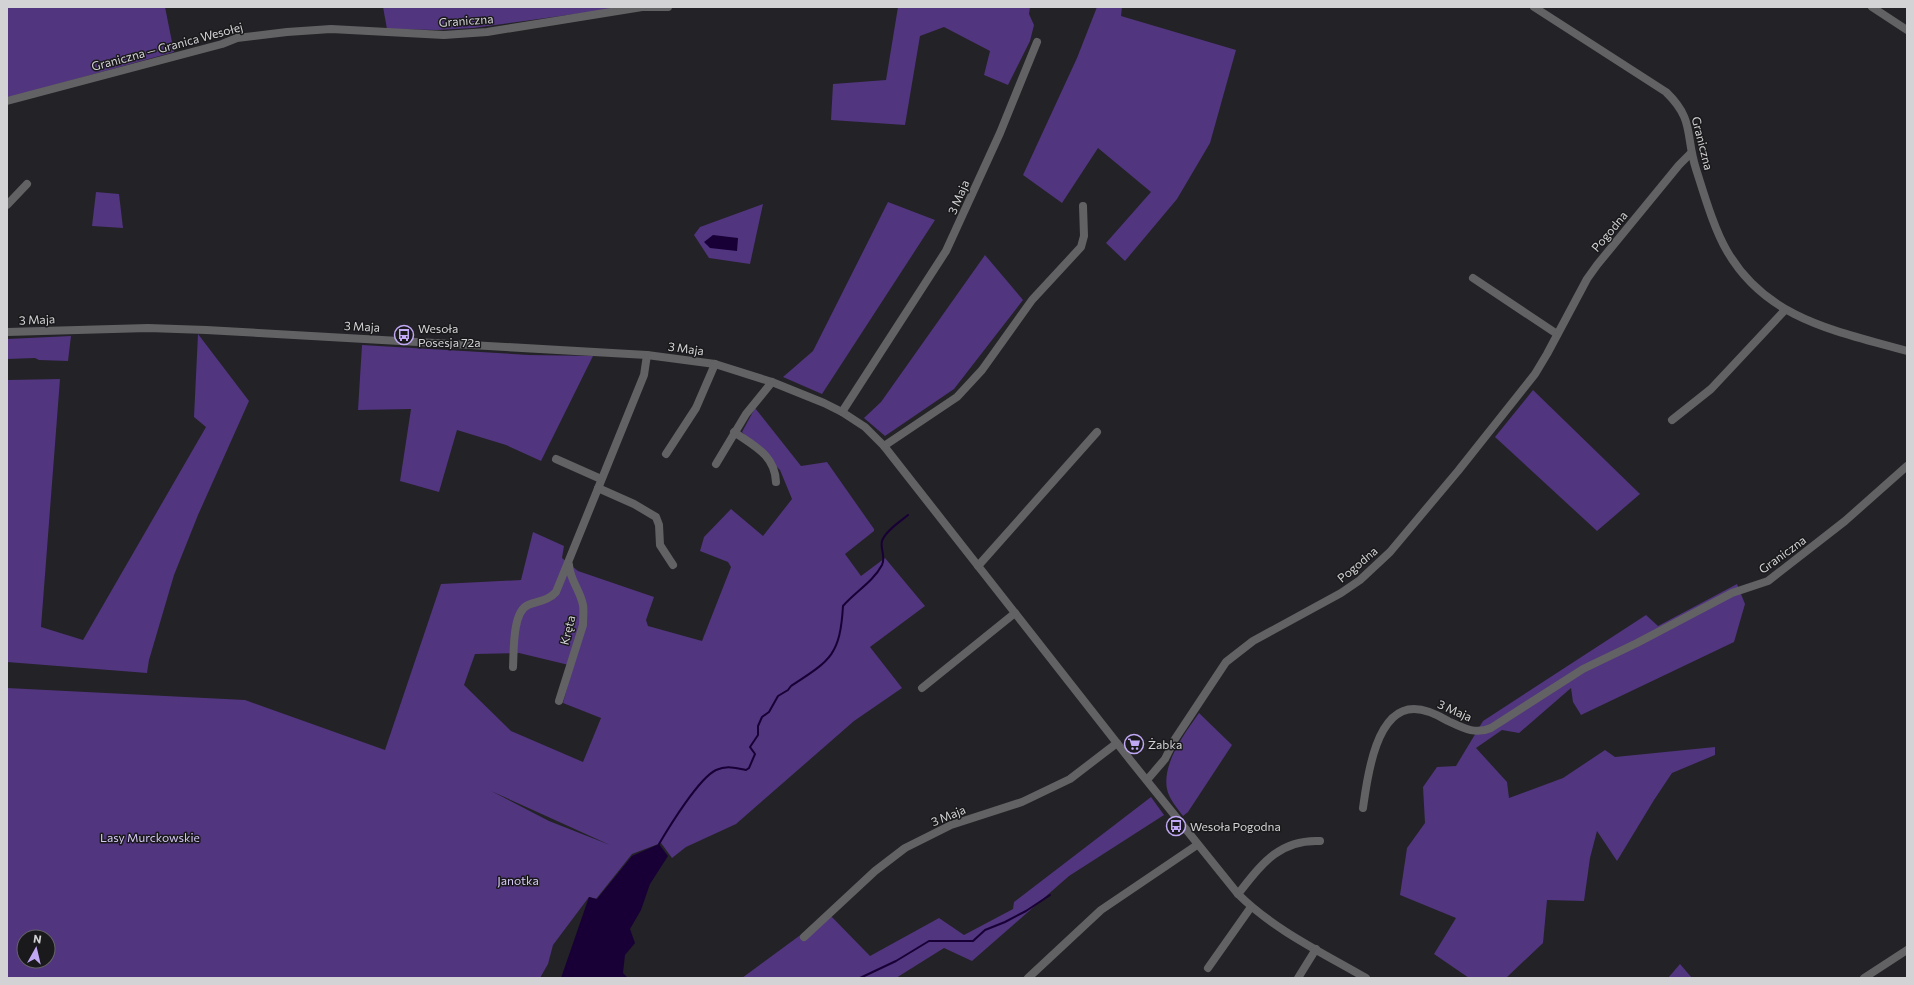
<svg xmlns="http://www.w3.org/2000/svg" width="1914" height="985" font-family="Commissioner,sans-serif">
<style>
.green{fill:#51357e;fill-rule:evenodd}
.water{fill:#180036}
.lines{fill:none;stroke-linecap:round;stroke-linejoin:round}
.stream{stroke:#180036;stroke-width:2}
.minor{stroke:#626264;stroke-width:8}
.labels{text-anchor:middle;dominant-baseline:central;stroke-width:3;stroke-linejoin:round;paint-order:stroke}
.street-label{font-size:12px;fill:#d3d2d5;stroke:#1a191c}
.poi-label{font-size:12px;fill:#d3d2d5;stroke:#1a191c;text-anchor:start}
.park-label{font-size:12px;fill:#d6c9f6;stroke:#1a191c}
</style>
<rect width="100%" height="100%" fill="#232226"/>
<g class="green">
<polygon points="7,7 165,7 174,52 7,98"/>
<polygon points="383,7 626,7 473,28 437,30 387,29"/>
<polygon points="898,7 1030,7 1029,14 1034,25 1030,41 1008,85 984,75 990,51 944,27 920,36 905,125 831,120 833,84 886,80"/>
<polygon points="1097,7 1122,7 1121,16 1236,50 1210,143 1177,199 1125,261 1106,243 1151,192 1098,148 1062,203 1023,175 1077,58"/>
<polygon points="96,192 119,194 123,228 92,226"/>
<polygon points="888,202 935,220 822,394 783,377 813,351"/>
<polygon points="763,204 750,264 709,258 694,235 700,227"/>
<polygon points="985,255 1023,300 954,389 885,436 864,418 881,402"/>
<polygon points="198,334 249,401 198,515 174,575 149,660 147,673 7,662 7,380 60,379 41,627 83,640 206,427 194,417"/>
<polygon points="71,336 68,361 39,360 35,358 7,359 7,339"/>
<polygon points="362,345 529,355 593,356 541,461 506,445 457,430 439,492 400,481 411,409 358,410"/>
<polygon points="1533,390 1640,494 1597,531 1495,437"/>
<path d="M755,408l46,58 26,-4 47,67v2l-29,23 16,22 24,-18 40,48 -55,41 32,41 -48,33 -118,103 -50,23 -14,11 -11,-15 -29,11 -36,45 -7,-2 -36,48 -5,19 -8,14h-533v-290l238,12 140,50 56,-166 80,-4 12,-48 31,14 -2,12 16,13 76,26 -8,23 2,6 54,15 29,-74 -3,-5 -28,-11 4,-14 27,-28 32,27 29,-37 -12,-29 -38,-38zM519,653l54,13 -10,37 38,15 -18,44 -72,-31 -47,-46 11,-31zM491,791l119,54 -61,-24zM24,937h24v24h-24z"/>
<polygon points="1737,584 1745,604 1734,642 1581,715 1573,702 1571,688 1519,733 1502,730 1476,748 1507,782 1509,798 1563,778 1605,750 1615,757 1715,747 1715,755 1672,773 1654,800 1617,861 1597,831 1590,858 1584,901 1547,900 1543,943 1506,978 1469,978 1434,954 1456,918 1400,895 1407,848 1425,823 1423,787 1437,767 1456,766 1483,721 1646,615 1658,626"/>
<path d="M1199,713l33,32 -44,67 -5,4c-6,-8 -14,-17 -16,-27 -5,-26 18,-56 32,-76z"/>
<polygon points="1151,797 1164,815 1069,876 972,961 944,948 896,978 742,978 829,914 870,956 939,918 964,935 1013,909 1014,902"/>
<polygon points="1680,964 1692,978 1668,978"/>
</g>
<g class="water">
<polygon points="713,235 738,238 737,251 710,248 704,242"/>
<polygon points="659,844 668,856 650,884 641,910 630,929 635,943 625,955 623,973 628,978 561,978 589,897 597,899 632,856"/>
</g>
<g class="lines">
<g class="stream">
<path d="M659,844c10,-17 40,-66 57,-74 11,-5 19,-2 30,0l3,-2 6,-14 -5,-7 8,-12v-9l4,-9 7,-5 9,-16 10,-6 3,-4c40,-26 49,-31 52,-80 12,-14 30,-24 39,-41 4,-8 -2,-16 0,-24 3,-10 19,-20 26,-26"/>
<polyline points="860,978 896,961 929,941 973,941 985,930 1005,922 1026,911 1050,895"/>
</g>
<g class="minor">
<path d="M1534,7l132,85c29,28 19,43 30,77 8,25 18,60 31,82 40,69 110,80 180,100"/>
<polyline points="1872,7 1907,30"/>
<polyline points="7,101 222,44 237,38 287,32 331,29 444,35 487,32 642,7 668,7"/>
<polyline points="7,205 27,184"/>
<polyline points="1473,278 1557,334"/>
<path d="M7,332l141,-4 58,2 441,25 68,9 57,18 52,21 18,9 23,15 19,19 247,315 107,133c36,36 85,59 128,84"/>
<polyline points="842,412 946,251 1000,133 1037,42"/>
<polyline points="1672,420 1711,389 1785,310"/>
<path d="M734,432c20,14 41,23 42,50"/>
<polyline points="884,446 957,397 982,370 1032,300 1081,247 1084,236 1083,206"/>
<polyline points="666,454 696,408 715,364"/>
<polyline points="556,459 601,479"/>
<polyline points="716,464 746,414 772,382"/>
<polyline points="598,488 634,504 656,517 659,525 660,545 673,565"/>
<polyline points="978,566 1097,432"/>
<path d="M513,667c1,-15 -1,-55 15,-62 10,-4 20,-4 28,-13l88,-217 3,-20"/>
<polyline points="922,688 1015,613"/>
<path d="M559,701l24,-76c0,-7 1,-14 0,-20 -3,-15 -13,-25 -14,-40"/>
<polyline points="1147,780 1165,759 1175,739 1226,662 1253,641 1341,593 1360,580 1390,552 1458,471 1535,374 1547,354 1587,279 1597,265 1679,165 1691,153"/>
<path d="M1363,808c4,-28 12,-99 51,-99 12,0 24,6 34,12 15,7 27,14 43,7l92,-59 54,-26 95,-50 36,-12 77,-60 62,-55"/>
<path d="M1238,894c23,-29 41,-55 82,-53"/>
<polyline points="804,937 875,871 905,848 951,825 1022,802 1070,779 1117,743"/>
<polyline points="1208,968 1251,907"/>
<polyline points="1028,978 1101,910 1197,845"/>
<polyline points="1298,978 1316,949"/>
<polyline points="1864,978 1907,950"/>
</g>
</g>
<defs>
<symbol id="bus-ring" viewBox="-11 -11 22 22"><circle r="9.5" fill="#1a191c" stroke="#c0a8f4" stroke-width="1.5"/><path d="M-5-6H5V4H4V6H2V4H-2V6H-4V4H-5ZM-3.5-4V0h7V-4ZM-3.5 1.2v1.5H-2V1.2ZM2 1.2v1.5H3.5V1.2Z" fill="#c0a8f4"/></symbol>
<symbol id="supermarket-ring" viewBox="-11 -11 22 22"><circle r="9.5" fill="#1a191c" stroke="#c0a8f4" stroke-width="1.5"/><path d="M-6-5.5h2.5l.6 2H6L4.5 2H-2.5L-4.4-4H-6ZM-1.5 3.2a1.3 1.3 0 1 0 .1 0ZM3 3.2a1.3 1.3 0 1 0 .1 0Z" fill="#c0a8f4"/></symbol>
</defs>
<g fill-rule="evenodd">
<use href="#bus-ring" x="393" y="324" width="22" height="22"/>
<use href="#supermarket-ring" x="1123" y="733" width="22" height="22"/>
<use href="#bus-ring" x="1165" y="815" width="22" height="22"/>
</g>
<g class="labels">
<g class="street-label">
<text transform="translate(466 20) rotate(-4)">Graniczna</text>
<text transform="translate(167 46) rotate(-15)">Graniczna — Granica Wesołej</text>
<text transform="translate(1703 143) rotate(76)">Graniczna</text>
<text transform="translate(958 197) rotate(-67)">3 Maja</text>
<text transform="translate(1609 231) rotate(-50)">Pogodna</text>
<text transform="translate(37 319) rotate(-2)">3 Maja</text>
<text transform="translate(362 326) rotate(3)">3 Maja</text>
<text transform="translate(686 348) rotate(8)">3 Maja</text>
<text transform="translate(1782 554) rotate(-36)">Graniczna</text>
<text transform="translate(1357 564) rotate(-40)">Pogodna</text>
<text transform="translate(567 630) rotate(-76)">Kręta</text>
<text transform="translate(1455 710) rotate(24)">3 Maja</text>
<text transform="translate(948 815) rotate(-22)">3 Maja</text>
</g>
<g class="poi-label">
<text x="418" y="328">Wesoła<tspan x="418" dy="14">Posesja 72a</tspan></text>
<text x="1148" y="744">Żabka</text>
<text x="1190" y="826">Wesoła Pogodna</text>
</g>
<g class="park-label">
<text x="150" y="837">Lasy Murckowskie</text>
<text x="518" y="880">Janotka</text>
</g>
</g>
<rect width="1914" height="985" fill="none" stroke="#d3d2d5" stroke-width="16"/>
<g transform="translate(36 949) rotate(8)"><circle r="19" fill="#1a191c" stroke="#646366"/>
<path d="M0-3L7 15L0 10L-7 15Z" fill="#c0a8f4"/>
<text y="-6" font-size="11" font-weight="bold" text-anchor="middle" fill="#d3d2d5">N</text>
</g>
</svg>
